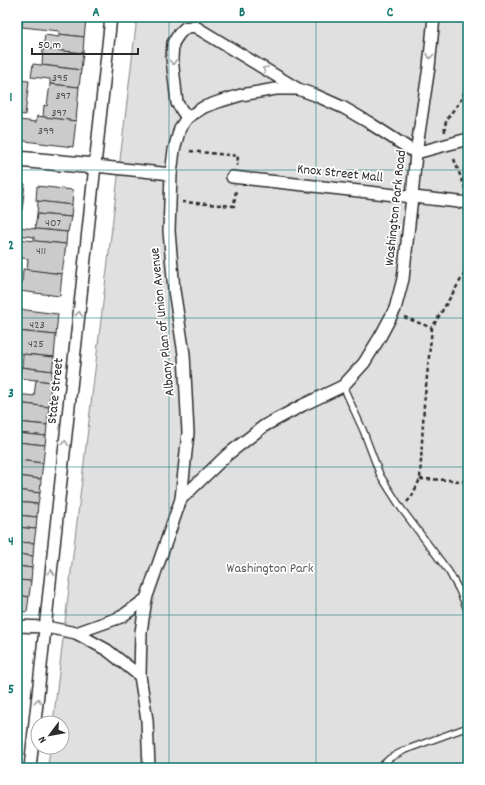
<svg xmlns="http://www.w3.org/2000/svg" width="485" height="785" font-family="Dekko,sans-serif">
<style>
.green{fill:#e0e0e0;stroke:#868686}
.building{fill:#cbcbcb;stroke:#2b2b2b}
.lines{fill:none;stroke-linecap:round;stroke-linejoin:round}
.lane-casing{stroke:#2b2b2b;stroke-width:8}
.street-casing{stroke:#2b2b2b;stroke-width:14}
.secondary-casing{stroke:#2b2b2b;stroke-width:18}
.path{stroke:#2b2b2b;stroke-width:2.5;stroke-dasharray:4 3;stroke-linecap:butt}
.lane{stroke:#fff;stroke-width:5.5}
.street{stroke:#fff;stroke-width:11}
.secondary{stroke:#fff;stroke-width:15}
.oneway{stroke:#a0a0a0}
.grid{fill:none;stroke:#0f766e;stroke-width:1;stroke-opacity:0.55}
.labels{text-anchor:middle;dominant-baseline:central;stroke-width:3.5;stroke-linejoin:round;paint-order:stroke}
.number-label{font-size:12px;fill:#535353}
.street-label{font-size:14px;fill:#2b2b2b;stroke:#fff}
.park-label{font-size:14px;fill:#585858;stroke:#fff}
.neatline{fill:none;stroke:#0f766e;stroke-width:1.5}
.grid-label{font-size:13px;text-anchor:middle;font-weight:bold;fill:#0f766e}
</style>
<rect width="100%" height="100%" fill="#fff"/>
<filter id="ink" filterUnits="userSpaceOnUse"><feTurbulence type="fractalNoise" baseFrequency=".025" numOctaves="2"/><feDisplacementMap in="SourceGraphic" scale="8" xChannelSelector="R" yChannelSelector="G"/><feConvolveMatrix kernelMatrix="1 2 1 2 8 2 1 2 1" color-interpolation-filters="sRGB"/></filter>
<g filter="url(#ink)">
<polygon class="green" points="137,17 468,17 468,768 48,768 50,747 62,747 62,723 53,723"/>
<g class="building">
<polygon points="23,17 57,17 86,20 84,37 59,34 59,31 22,27"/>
<polygon points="57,17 87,17 86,20"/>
<polygon points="59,34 84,37 83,53 43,49 45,35 59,37"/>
<polygon points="43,49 83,53 81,70 42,65"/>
<polygon points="33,64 81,70 79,87 50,84 50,79 31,77"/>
<polygon points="17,80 29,81 25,115 17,114"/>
<polygon points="50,84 79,87 76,121 43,117 44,105 47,106"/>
<polygon points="17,114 20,114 19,120 36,122 37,116 76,121 73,147 17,140"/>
<polygon points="17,183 25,184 22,210 17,210"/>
<polygon points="37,186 73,190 72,205 36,201"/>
<polygon points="38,201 72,205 71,217 37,214"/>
<polygon points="37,214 71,217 68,232 35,229"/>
<polygon points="17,227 67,232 66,244 34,241 34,237 17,235"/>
<polygon points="17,239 66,244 62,274 27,270 28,259 17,257"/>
<polygon points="23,269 62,274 60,296 19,291 20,282 22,283"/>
<polygon points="18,309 58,314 56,335 17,331"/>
<polygon points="17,331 56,335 54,357 23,354 17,352"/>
<polygon points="23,354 54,357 52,371 22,367"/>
<polygon points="21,367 52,371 51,382 20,378"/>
<polygon points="36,380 51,382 49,407 17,403 17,394 34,396"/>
<polygon points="17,403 49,407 47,425 17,422"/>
<polygon points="17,422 47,425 46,436 17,433"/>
<polygon points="17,433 46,436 45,445 17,442"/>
<polygon points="17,442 45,445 43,463 17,460"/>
<polygon points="17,460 43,463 41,479 17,476"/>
<polygon points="17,476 41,479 40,493 17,490"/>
<polygon points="17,490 40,493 38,504 17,502"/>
<polygon points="17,502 38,504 37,517 17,515"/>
<polygon points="17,515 37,517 36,529 17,527"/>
<polygon points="17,527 36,529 34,543 17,542"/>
<polygon points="17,542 34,543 33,556 17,554"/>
<polygon points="17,554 33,556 32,568 17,566"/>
<polygon points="17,566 32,568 31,581 17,580"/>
<polygon points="17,580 31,581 29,597 17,595"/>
<polygon points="17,595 29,597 27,612 17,611"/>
<polygon points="17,654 22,654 18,696 17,696"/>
</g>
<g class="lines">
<defs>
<g id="lane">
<polyline points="343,386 363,430 380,475 401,508 449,572 459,590 468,612"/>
<polyline points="379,768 390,758 405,750 468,727"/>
</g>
<g id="street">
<polyline points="187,118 177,103 172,58 173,43 179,34 185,28 194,26 298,89"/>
<polyline points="95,166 171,174"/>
<polyline points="232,177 468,203"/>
<polyline points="181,499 227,455 264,426 303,405 343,386 364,363 380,337 395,309 403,279 412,197 416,153 429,67 434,17"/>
<polyline points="17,626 46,627 76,633 107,650 140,676 147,720 149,768"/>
<polyline points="76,633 121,617 146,599"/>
<polyline points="140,676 141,632 146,599 181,499 188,433 184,354 174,290 169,231 171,174 174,150 180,128 187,118 193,114 204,107 221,101 241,95 276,89 298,89 315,95 344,108 368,122 416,153 468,139"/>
<polyline points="30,768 111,17"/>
</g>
<polyline id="secondary" points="17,159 95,166"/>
</defs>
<use href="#lane" class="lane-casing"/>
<use href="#street" class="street-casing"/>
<use href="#secondary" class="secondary-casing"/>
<g class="path">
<polyline points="461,17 468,27"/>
<path d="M445,132c-2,-13 9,-21 15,-31 3,-5 5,-12 8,-18"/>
<polyline points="190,151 238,156 237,166"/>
<polyline points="454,159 466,191"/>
<polyline points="182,202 234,206 236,189"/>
<polyline points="404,317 432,328"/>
<polyline points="420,479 451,480 468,482"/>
<polyline points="407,502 412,496 420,479 424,405 432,328 463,276 468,266"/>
</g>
<use href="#lane" class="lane"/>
<use href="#street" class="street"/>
<use href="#secondary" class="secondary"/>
</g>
<defs><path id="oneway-chevron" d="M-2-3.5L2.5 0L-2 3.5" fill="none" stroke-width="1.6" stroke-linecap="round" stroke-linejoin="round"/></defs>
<g class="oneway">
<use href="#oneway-chevron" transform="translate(430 56) rotate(96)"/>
<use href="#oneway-chevron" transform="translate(173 62) rotate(86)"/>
<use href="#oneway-chevron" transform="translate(265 69) rotate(-149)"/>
<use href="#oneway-chevron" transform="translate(79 314) rotate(-84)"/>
<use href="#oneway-chevron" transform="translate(65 443) rotate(-84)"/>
<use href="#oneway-chevron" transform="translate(51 572) rotate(-84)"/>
<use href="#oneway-chevron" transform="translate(38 701) rotate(-84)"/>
</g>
</g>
<path class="grid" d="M169,17v751M316,17v751M17,170h451M17,318h451M17,467h451M17,615h451"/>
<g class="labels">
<g class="number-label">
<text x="60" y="78">395</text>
<text x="63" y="96">397</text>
<text x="59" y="113">397</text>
<text x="46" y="131">399</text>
<text x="53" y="223">407</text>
<text x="41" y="251">411</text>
<text x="37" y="325">423</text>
<text x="36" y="344">425</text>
</g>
<g class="street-label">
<text transform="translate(340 174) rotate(6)">Knox Street Mall</text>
<text transform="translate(396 208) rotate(-84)">Washington Park Road</text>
<text transform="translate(163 322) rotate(-96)">Albany Plan of Union Avenue</text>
<text transform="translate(56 391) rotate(-84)">State Street</text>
</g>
<g class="park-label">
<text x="270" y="569">Washington Park</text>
</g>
</g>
<rect width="485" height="785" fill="none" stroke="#fff" stroke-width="44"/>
<g transform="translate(50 735) rotate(238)"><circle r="19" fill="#ffffff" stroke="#aaaaaa"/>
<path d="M0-3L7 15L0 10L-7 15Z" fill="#2b2b2b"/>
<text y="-6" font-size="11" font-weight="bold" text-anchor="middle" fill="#2b2b2b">N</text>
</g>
<path d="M32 48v6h106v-6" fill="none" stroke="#2b2b2b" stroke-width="2"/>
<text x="38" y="48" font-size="12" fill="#2b2b2b" stroke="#ffffff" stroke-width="3" paint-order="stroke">50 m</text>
<rect x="22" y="22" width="441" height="741" class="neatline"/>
<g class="grid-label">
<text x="96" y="16">A</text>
<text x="242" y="16">B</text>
<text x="390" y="16">C</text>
<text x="11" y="101">1</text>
<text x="11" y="249">2</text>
<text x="11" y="397">3</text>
<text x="11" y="545">4</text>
<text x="11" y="693">5</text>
</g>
</svg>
